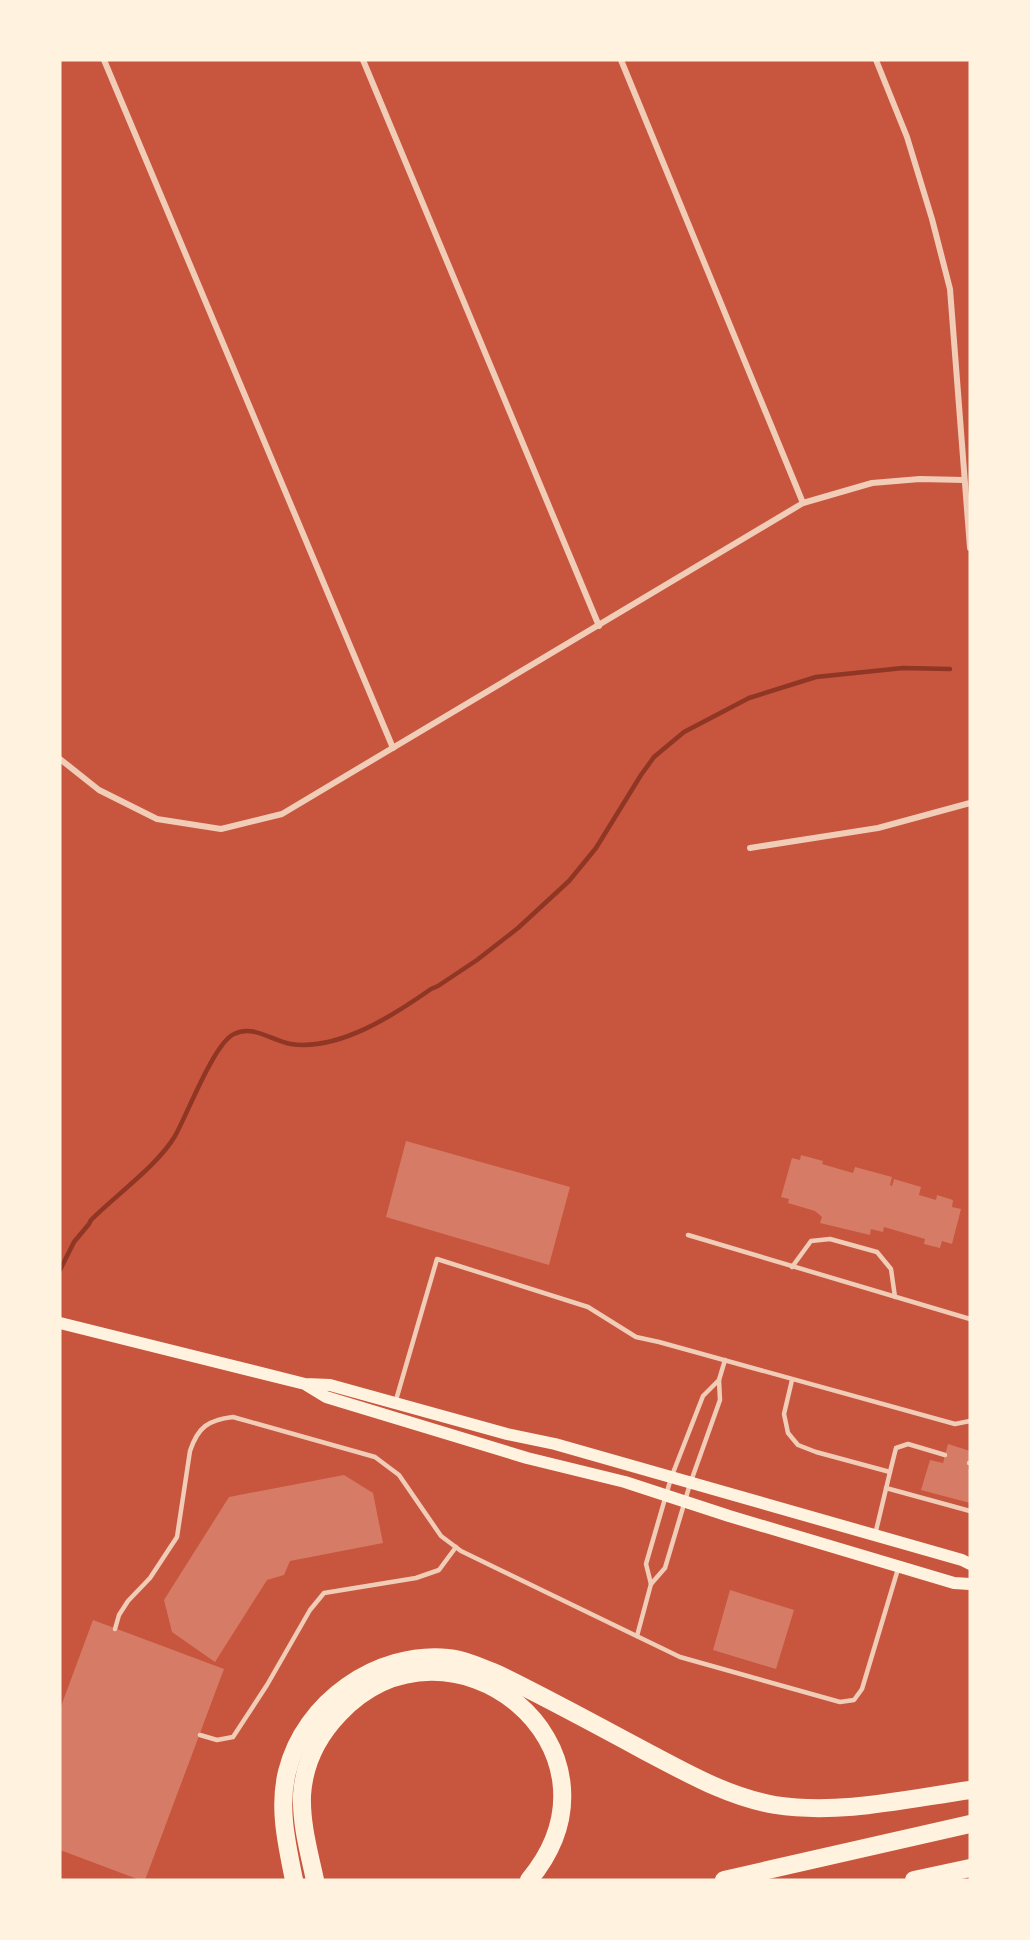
<svg xmlns="http://www.w3.org/2000/svg" width="1030" height="1940" font-family="Karla,sans-serif">
<style>
.lines{fill:none;stroke-linecap:round;stroke-linejoin:round}
.stream{stroke:#8f3625;stroke-width:4.5}
.building{fill:#d67c66}
.service{stroke:#f1ccb7;stroke-width:4.5}
.minor{stroke:#f1ccb7;stroke-width:6}
.secondary{stroke:#fff3e0;stroke-width:12}
.motorway{stroke:#fff3e0;stroke-width:18}
</style>
<rect width="100%" height="100%" fill="#c8553d"/>
<g class="lines">
<path class="stream" d="M60,1270l14,-28 15,-18 2,-4c25,-25 67,-55 84,-84 12,-21 39,-93 59,-102 19,-10 38,7 57,10 48,7 103,-29 140,-55l7,-3 39,-26 41,-32 51,-47 27,-33 45,-73 13,-18 30,-25 65,-34 67,-21 87,-9 47,1"/>
</g>
<g class="building">
<polygon points="406,1141 570,1187 549,1265 386,1217"/>
<polygon points="801,1155 823,1161 822,1164 853,1173 855,1167 892,1177 890,1185 892,1186 894,1179 921,1187 919,1195 936,1200 937,1195 953,1200 952,1207 961,1209 952,1244 942,1241 940,1248 924,1244 925,1239 884,1227 883,1232 871,1229 870,1235 820,1223 822,1217 815,1211 788,1203 789,1199 781,1197 792,1158 800,1160"/>
<polygon points="948,1444 970,1451 968,1469 970,1470 970,1503 921,1490 930,1460 943,1463"/>
<polygon points="344,1475 373,1493 383,1543 290,1561 284,1575 267,1580 215,1662 172,1632 164,1600 229,1497"/>
<polygon points="730,1590 794,1610 776,1669 713,1650"/>
<polygon points="93,1620 224,1669 145,1880 140,1880 60,1850 60,1709"/>
</g>
<g class="lines">
<g class="service">
<polyline points="688,1235 970,1319"/>
<polyline points="792,1267 811,1241 830,1239 877,1252 891,1269 895,1297"/>
<polyline points="792,1380 784,1414 788,1433 798,1445 816,1452 890,1472 875,1535"/>
<polyline points="396,1400 437,1259 588,1307 636,1337 659,1342 955,1424 970,1421"/>
<polyline points="969,1463 970,1463"/>
<polyline points="890,1472 896,1448 908,1444 945,1455"/>
<polyline points="886,1488 970,1511"/>
<polyline points="651,1584 646,1564 671,1478 703,1396 719,1380"/>
<path d="M115,1629l4,-14 9,-14 22,-23 27,-41 13,-86c8,-24 18,-31 43,-34l142,40 24,18 42,61 20,15 219,106 160,45 14,-2 8,-11 36,-120"/>
<polyline points="637,1636 651,1584 665,1568 690,1484 720,1400 719,1380 725,1360"/>
<polyline points="200,1735 217,1740 233,1737 267,1685 310,1610 324,1593 416,1578 439,1570 456,1547"/>
</g>
<g class="minor">
<polyline points="104,60 393,748"/>
<polyline points="363,60 599,626"/>
<polyline points="621,60 803,503"/>
<polyline points="876,60 907,137 932,219 950,289 970,548"/>
<polyline points="60,759 99,790 157,819 221,829 282,814 803,503 872,483 920,479 964,480"/>
<polyline points="750,848 878,828 970,803"/>
</g>
<g class="secondary">
<polyline points="60,1323 305,1384 330,1385 507,1434 555,1444 962,1560 970,1564"/>
<polyline points="308,1386 326,1397 527,1458 625,1482 729,1516 954,1583 970,1584"/>
</g>
<g class="motorway">
<path d="M294,1880c-7,-35 -16,-72 -7,-108 17,-70 90,-121 161,-114 18,2 35,10 52,17 49,24 97,50 145,76 42,22 83,46 130,54 65,10 131,-6 195,-15"/>
<path d="M315,1880c-6,-28 -14,-56 -13,-85 2,-31 16,-59 37,-81 111,-117 300,33 190,166"/>
<polyline points="724,1880 970,1824"/>
<polyline points="914,1880 970,1868"/>
</g>
</g>
<rect width="1030" height="1940" fill="none" stroke="#fff3e0" stroke-width="123"/>
</svg>
